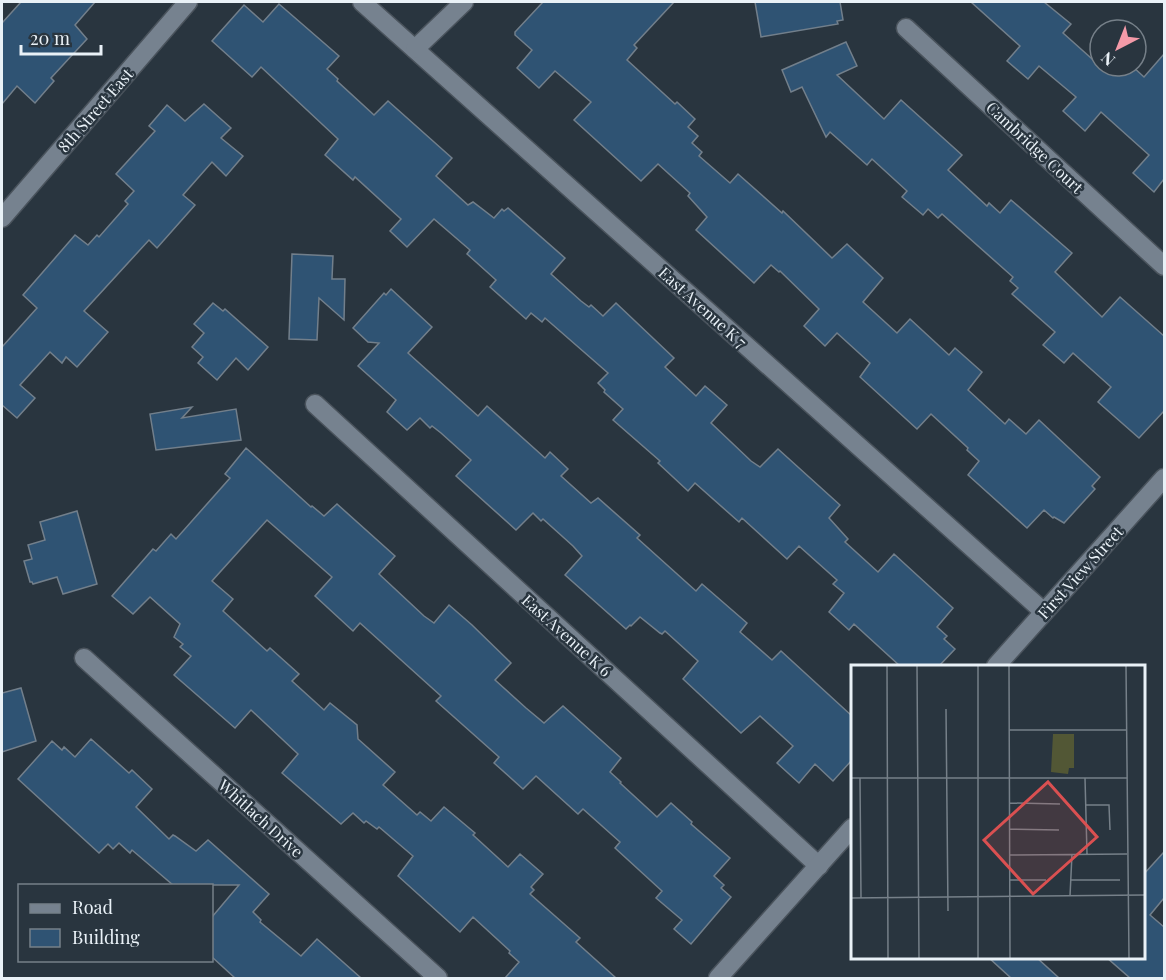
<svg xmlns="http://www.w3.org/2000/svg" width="1166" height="980" font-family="'Playfair Display',serif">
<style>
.building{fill:#2f5373;stroke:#727f8b;stroke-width:1.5}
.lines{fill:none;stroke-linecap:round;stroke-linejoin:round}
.street-casing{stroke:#4a535c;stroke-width:21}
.street{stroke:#76828f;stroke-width:18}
.labels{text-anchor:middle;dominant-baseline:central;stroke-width:5;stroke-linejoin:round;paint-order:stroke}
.street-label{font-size:16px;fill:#e9f1f7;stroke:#29353f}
.inset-road{fill:none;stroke:#768089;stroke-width:1.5}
.view{fill:#da5051;fill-opacity:0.15;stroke:#da5051;stroke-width:3}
.inset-edge{fill:none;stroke:#e9f1f7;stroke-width:3}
</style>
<rect width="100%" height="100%" fill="#29353f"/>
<g class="building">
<polygon points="21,2 95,2 75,25 87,39 51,78 54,81 35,103 17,86 2,104 2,23"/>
<polygon points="543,2 674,2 634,45 637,48 627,60 675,104 677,102 695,119 688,127 698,136 692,143 702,152 699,156 730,183 738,174 782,213 783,211 832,258 847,244 883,278 863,302 897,333 910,319 949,355 955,348 982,372 968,390 1005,424 1009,419 1026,434 1039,420 1100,477 1092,486 1095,489 1064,523 1054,517 1053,518 1044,510 1027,528 968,475 979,461 967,450 968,448 931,414 917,429 860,377 870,363 837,333 825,346 804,326 819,309 780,271 779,272 771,265 754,283 696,230 707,217 688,196 690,193 658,164 641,181 574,120 591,102 555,71 539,88 517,68 532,50 515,35 515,32"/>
<polygon points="755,2 840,2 843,20 837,21 838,24 761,37"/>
<polygon points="971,2 1044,2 1071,24 1063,33 1100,66 1132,66 1144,77 1164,54 1164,179 1154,192 1133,173 1149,155 1101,112 1085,131 1063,111 1076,97 1039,66 1028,79 1007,61 1020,46"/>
<polygon points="279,4 339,56 327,69 338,79 337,81 374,115 388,101 452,158 436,176 468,205 473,202 494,218 502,209 504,211 508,208 565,258 551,274 581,301 589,307 591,305 603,316 616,303 674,358 665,367 696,396 705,386 727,405 711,423 751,461 760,467 778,449 840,505 829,518 848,539 845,542 878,572 894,554 953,608 937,627 947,636 944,639 955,649 939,666 900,666 854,624 849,630 829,612 844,593 833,584 837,580 799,546 787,559 742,518 739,522 695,483 688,491 658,463 660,461 613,420 623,409 604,392 605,390 598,383 608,373 545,318 542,322 531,313 526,319 490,287 496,280 467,254 470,250 434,219 407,247 390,231 401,219 355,177 353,180 325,155 338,139 261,67 252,77 212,41 244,5 263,22"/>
<polygon points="846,42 857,66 837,75 884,119 901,100 962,155 948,170 987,206 989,203 1000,213 1011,200 1072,253 1055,272 1102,317 1120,297 1164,336 1164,411 1139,438 1098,402 1111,387 1073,353 1064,363 1043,345 1055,332 1012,294 1018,288 1010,281 1013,277 942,214 938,218 928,209 923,215 902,197 907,191 872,159 867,165 830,132 826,137 802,87 791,92 782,70"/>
<polygon points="204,104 231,128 221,138 243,156 226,176 212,162 183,195 195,205 157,248 149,240 84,311 108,332 77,367 66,357 62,363 50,352 20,385 35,398 17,418 2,405 2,347 37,308 23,295 75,235 88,245 97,235 99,237 128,204 125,201 134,191 116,174 155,131 149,126 167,105 185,121"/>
<polygon points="292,254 333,256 332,279 345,279 344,320 319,298 317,340 289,339"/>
<polygon points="391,289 432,327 408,353 478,416 487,406 545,458 550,452 568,469 561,476 591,503 598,498 640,535 637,538 696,591 702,584 747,623 740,632 772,660 781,651 852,716 852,760 833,781 815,764 799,783 777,763 793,746 760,716 741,733 683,679 698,661 665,631 662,634 660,633 640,617 631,626 630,625 626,629 565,575 582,556 573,546 543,519 541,521 533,513 516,530 456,476 471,460 441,433 432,426 430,428 420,418 407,430 387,412 396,400 358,366 379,343 368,342 353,328 384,293 386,295"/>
<polygon points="213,303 223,311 225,309 268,347 248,370 236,358 217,380 198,363 203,357 192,347 204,333 194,324"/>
<polygon points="192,407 182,418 236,409 241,440 156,450 150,414"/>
<polygon points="246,448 311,507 312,506 324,516 337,504 395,556 379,574 424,616 434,623 449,605 472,625 511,663 495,680 526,708 544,723 563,706 621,758 610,772 621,782 620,783 657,817 671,803 692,822 691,824 730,858 714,876 724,885 721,888 731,897 691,944 674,929 682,920 656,898 662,891 615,848 620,842 583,809 578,814 536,776 523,789 494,763 499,757 436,701 441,696 360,623 353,631 315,596 332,577 267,520 212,581 233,599 223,611 267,651 270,648 299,674 292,681 324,710 330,703 357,725 358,739 395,772 383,785 417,815 420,812 431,821 444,807 475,833 473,835 508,867 520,854 543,874 531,887 534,890 530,894 580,938 576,942 616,978 505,978 519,962 509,953 510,951 473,917 460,932 398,876 413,856 379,827 377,829 366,821 364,823 353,813 341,824 282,773 298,754 251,710 235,728 174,675 191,656 180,647 183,644 174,637 180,624 150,597 133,614 112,596 153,549 156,551 171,534 176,539 230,478 225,474"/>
<polygon points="77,511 97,584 63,594 57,577 33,584 32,582 30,582 24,561 32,559 28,545 45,540 40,522"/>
<polygon points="21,688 36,741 2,752 2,693"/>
<polygon points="91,739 129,773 132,770 152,789 136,807 169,839 173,835 175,836 196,851 208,840 269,894 253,912 261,920 260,922 301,956 317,939 361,978 235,978 212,957 212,917 239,885 173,885 132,850 130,853 119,843 113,849 108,844 99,853 18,779 52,741 62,750 64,747 75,757"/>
<polygon points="1164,852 1164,898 1150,915 1164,927 1164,978 1130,978 1106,957 1143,957 1143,875"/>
<polygon points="988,957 1036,957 1059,978 1011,978"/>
</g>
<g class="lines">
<defs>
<g id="street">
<polyline points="362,2 1044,612"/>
<polyline points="906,28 1164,266"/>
<polyline points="415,49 464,2"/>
<polyline points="2,218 188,2"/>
<polyline points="315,404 819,866"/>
<polyline points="84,658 438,978"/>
<polyline points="996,666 1164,478"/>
<polyline points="718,978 852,828"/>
</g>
</defs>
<use href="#street" class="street-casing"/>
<use href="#street" class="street"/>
</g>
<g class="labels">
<g class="street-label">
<text transform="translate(95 110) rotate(-49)">8th Street East</text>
<text transform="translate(1035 147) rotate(43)">Cambridge Court</text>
<text transform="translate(703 307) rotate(42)">East Avenue K 7</text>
<text transform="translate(1080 572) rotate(-48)">First View Street</text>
<text transform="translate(567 635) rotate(42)">East Avenue K 6</text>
<text transform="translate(261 818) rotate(42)">Whitlach Drive</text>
</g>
</g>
<g transform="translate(851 665)">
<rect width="294" height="294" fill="#29353f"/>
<path d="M202,69h21v34h-5l-1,6 -17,-2z" fill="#525735"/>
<path class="inset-road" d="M36,1l1,292M66,1l2,292M158,1l1,292M275,1l3,292M95,44l2,202M158,65h118M0,113h276M9,113l1,120M234,113l2,76M159,138l50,1M235,140h23l1,25M158,164l50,1M158,190l118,-1M158,215h37M219,215h50M219,231l2,-42M0,233l294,-3M127,293v-292"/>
<path class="view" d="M197,117l49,55 -64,57 -49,-54z"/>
<rect width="294" height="294" class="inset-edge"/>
</g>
<rect width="1166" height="980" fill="none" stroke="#e9f1f7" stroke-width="6"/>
<rect x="18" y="884" width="195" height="78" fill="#29353f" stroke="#768089" stroke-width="1.5"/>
<rect x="30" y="904" width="30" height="9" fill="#76828f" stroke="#768089" stroke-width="1.5"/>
<text x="72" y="914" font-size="18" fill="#e9f1f7">Road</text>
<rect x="30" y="929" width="30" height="18" fill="#2f5373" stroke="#768089" stroke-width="1.5"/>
<text x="72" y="944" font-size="18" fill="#e9f1f7">Building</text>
<g transform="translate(1118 48) rotate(222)"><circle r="28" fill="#29353f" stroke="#768089" stroke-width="1.5"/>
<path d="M0-4.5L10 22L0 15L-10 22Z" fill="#f39aa8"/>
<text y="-9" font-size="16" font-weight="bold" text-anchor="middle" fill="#e9f1f7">N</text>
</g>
<path d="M21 45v9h80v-9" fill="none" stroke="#e9f1f7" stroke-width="3"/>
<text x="30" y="45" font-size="18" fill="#e9f1f7" stroke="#29353f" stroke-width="4.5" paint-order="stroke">20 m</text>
</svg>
